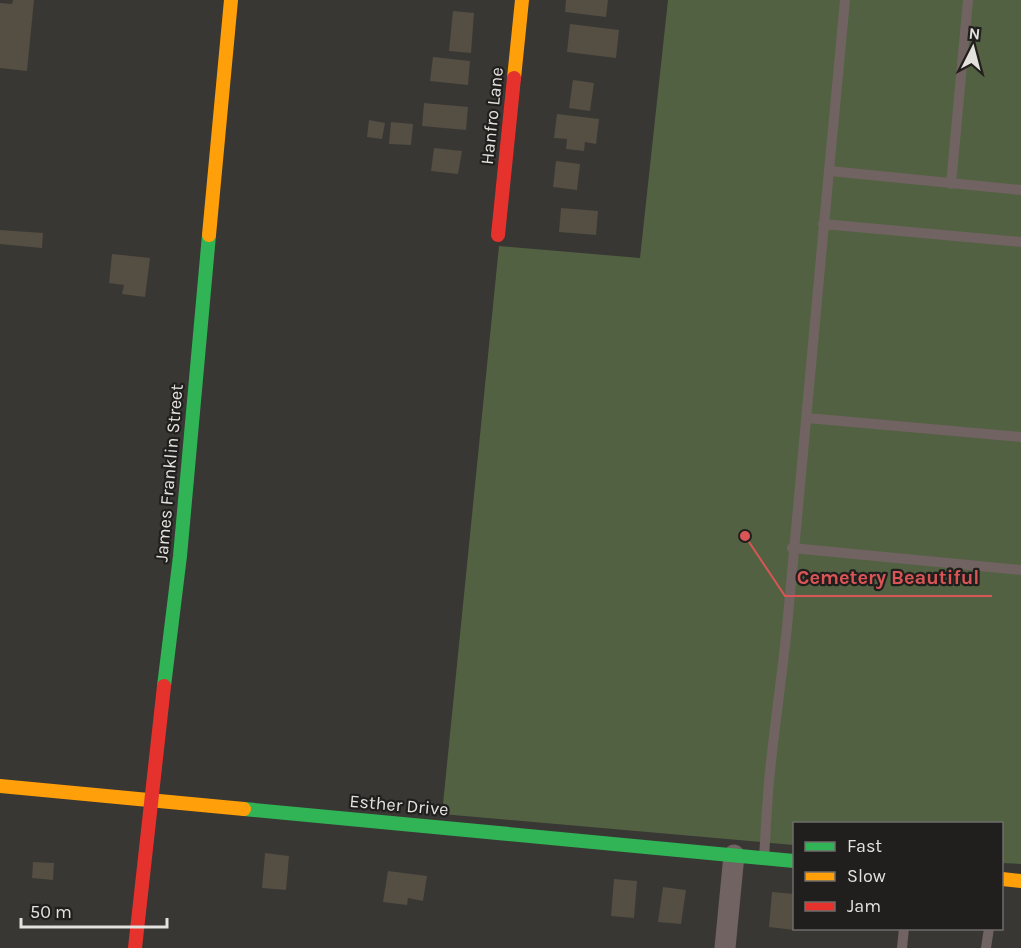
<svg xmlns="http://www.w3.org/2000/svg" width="1021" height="948" font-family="Karla,sans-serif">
<rect width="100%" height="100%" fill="#393734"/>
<!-- green -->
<path fill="#516142" d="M 668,0 L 1021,0 L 1021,864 L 1002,863 L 1002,824 L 794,824 L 794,845 L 442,814 L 499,246 L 640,258 Z"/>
<!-- building -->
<path fill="#544e43" d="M 13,0 L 34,0 L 27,71 L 0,68 L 0,3 L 12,4 Z
M 566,0 L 608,0 L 606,17 L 565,12 Z
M 453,11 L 474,13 L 471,53 L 449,51 Z
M 570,24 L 619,30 L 616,58 L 567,52 Z
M 433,57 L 470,61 L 468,85 L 430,81 Z
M 573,80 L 594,83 L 590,111 L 569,108 Z
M 424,103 L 468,107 L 466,130 L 422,126 Z
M 557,114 L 599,119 L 596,144 L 585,142 L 584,151 L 566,149 L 567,139 L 554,138 Z
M 369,120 L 385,123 L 382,139 L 367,137 Z
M 391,122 L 413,124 L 411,145 L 389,144 Z
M 434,148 L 462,151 L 458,174 L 431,171 Z
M 556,161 L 580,164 L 577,190 L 553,187 Z
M 561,208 L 598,211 L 596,235 L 559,232 Z
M 0,230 L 43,233 L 42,248 L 0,244 Z
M 112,254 L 150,258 L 145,297 L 122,294 L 124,285 L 109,283 Z
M 265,853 L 289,856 L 286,890 L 262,888 Z
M 33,862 L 54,863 L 53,880 L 32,878 Z
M 388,871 L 427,876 L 423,901 L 408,898 L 407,905 L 383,902 Z
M 614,879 L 637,881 L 634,918 L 611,916 Z
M 663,887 L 686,890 L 681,924 L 658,922 Z
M 772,892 L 794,894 L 794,930 L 769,927 Z"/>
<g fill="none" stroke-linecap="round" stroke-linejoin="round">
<!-- lane -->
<path stroke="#716361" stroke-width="10" d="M 830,171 L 1021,190
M 951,184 L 968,0
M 823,224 L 1021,242
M 807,418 L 1021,437
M 792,548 L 1021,570
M 764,857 C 766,829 767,800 770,771 C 775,723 782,676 787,627 C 805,418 826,209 845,0
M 902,948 L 904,928
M 986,948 L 989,928"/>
<!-- street -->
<path stroke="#716361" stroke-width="21" d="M 725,948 L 734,855"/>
<!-- fast -->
<path stroke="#30b455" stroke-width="14" d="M 164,686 L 180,556 L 209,235
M 244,809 L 794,861"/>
<!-- slow -->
<path stroke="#ff9f0a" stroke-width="14" d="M 514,78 L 522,0
M 209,235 L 231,0
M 0,786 L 244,809
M 1002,879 L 1021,881"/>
<!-- jam -->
<path stroke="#e5322d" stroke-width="14" d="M 498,235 L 514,78
M 135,948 L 164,686"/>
</g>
<g text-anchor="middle" stroke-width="4.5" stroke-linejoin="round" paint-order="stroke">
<!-- street labels -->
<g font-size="18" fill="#e4e2df" stroke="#211f1d">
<text transform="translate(492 116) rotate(-84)" y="6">Hanfro Lane</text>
<text transform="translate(169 473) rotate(-85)" y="6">James Franklin Street</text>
<text transform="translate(399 805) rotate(5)" y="6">Esther Drive</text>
</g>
</g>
<!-- callouts -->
<path fill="none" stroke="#da5656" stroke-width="2" d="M745 536L785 596H992"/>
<circle fill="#da5656" stroke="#211f1d" stroke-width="2" cx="745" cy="536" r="6"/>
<g font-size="20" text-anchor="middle" font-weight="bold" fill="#da5656" stroke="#211f1d" stroke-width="4.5" stroke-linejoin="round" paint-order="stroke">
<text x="888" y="584">Cemetery Beautiful</text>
</g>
<!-- legend -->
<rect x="793" y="822" width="210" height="108" fill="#211f1d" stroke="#6f6d6b" stroke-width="1.5"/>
<rect x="805" y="842" width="30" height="9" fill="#30b455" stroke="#6f6d6b" stroke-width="1.5"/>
<text x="847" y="852" font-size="18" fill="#e4e2df">Fast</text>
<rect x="805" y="872" width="30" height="9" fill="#ff9f0a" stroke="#6f6d6b" stroke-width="1.5"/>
<text x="847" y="882" font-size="18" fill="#e4e2df">Slow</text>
<rect x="805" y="902" width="30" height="9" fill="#e5322d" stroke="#6f6d6b" stroke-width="1.5"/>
<text x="847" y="912" font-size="18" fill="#e4e2df">Jam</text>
<!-- north arrow -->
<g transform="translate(973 48) rotate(6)" stroke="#211f1d" stroke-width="4.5" paint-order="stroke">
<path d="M0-4.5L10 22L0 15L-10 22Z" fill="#e4e2df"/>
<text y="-9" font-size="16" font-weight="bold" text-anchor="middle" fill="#e4e2df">N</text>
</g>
<!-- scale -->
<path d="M21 918v9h146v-9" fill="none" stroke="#e4e2df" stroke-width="3"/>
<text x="30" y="918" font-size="18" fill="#e4e2df" stroke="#211f1d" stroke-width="4.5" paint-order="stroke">50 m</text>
</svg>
